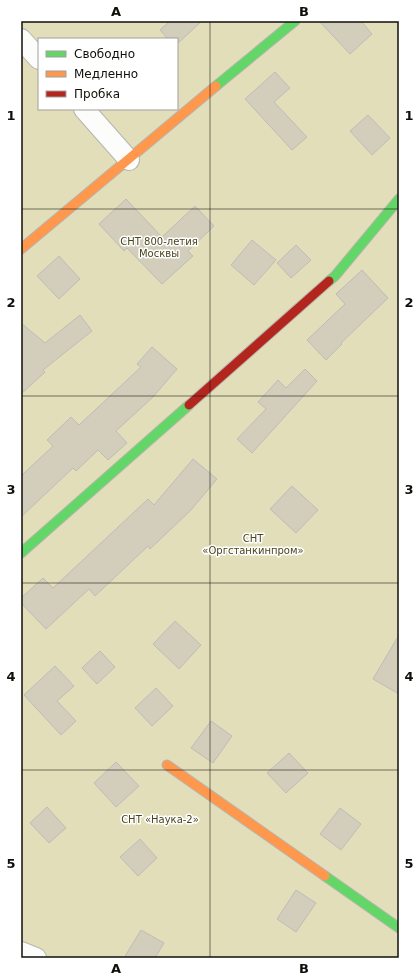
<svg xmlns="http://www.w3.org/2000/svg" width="420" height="979" font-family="'DejaVu Sans',sans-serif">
<rect width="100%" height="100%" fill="#ecebe4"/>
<!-- green -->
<path fill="#e3deba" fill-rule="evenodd" d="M 21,21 L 399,21 L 399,958 L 21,958 ZM 39,39 L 177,39 L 177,109 L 39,109 Z"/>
<!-- building -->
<path fill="#d2cebb" stroke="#bdbcb7" d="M 170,21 L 202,21 L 177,44 L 177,39 L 168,39 L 160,30 Z
M 319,21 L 361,21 L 372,34 L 350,54 Z
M 275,72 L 290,88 L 274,102 L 307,137 L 292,150 L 245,99 Z
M 368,115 L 390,138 L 372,155 L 350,131 Z
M 126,199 L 162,237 L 195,206 L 214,226 L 188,251 L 193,256 L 162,284 L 127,248 L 124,251 L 99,224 Z
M 252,240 L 276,260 L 254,285 L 231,265 Z
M 296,245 L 311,260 L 291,278 L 277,263 Z
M 59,256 L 80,279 L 59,299 L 37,276 Z
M 362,270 L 388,298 L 341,343 L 342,344 L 326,360 L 307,340 L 345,304 L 336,294 Z
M 80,315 L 92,331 L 43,370 L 45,372 L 21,394 L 21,323 L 45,343 Z
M 152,347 L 177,369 L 153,397 L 116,431 L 127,443 L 108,460 L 98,450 L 76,471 L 73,468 L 21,517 L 21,476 L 53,446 L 47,440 L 71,417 L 79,425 L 141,367 L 137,364 Z
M 305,369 L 317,381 L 252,453 L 237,439 L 266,409 L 258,402 L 278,380 L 286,388 Z
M 193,459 L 217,479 L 191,510 L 150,549 L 148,546 L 95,596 L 89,589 L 46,629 L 21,603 L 21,598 L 43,578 L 53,588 L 148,499 L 154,505 Z
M 292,486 L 318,510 L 296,533 L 270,509 Z
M 175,621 L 201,645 L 179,669 L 153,644 Z
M 399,635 L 399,694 L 373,679 Z
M 100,651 L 115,667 L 97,684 L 82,668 Z
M 55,666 L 74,686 L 57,701 L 76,721 L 61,735 L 24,695 Z
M 156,688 L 173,706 L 152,726 L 135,708 Z
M 211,721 L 232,736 L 213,763 L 191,748 Z
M 289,753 L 308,773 L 286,793 L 267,773 Z
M 116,762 L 139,786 L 116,807 L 94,783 Z
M 47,807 L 66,828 L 49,843 L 30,823 Z
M 340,808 L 361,824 L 341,850 L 320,834 Z
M 140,839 L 157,858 L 138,876 L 120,857 Z
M 296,890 L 316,903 L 296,932 L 277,919 Z
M 141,930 L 164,943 L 155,958 L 124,958 Z"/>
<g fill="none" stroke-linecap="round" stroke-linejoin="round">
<defs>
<path id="street" d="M 21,39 L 39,59
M 84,109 L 129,160
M 21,952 L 36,958"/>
<path id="fast" d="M 216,86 L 295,21
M 329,281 L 335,276 L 399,199
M 21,553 L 189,405
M 325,876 L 399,928"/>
<path id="slow" d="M 21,249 L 216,86
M 167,765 L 325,876"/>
<path id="jam" d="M 189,405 L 329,281"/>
</defs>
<!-- street casing -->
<use href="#street" stroke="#b6b5af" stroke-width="22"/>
<!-- fast casing -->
<use href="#fast" stroke="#b6b5af" stroke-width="11"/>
<!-- slow casing -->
<use href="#slow" stroke="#b6b5af" stroke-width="11"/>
<!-- jam casing -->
<use href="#jam" stroke="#b6b5af" stroke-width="11"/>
<!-- street -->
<use href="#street" stroke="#fcfcfb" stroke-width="20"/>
<!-- fast -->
<use href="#fast" stroke="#63d668" stroke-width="9"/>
<!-- slow -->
<use href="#slow" stroke="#ff974d" stroke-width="9"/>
<!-- jam -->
<use href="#jam" stroke="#b3261e" stroke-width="9"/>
</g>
<!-- grid -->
<path fill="none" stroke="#100f0a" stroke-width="1" stroke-opacity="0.55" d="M 210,21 L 210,958M 21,209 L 399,209M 21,396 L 399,396M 21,583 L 399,583M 21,770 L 399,770"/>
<g text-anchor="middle" stroke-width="3" stroke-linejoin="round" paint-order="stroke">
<!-- park labels -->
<g font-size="10" fill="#49431e" stroke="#fff">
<text x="159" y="245">СНТ 800-летия<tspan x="159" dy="12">Москвы</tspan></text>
<text x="253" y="542">СНТ<tspan x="253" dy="12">«Оргстанкинпром»</tspan></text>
<text x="160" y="823">СНТ «Наука-2»</text>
</g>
</g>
<!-- border -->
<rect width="420" height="979" fill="none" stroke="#ffffff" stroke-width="44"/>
<!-- legend -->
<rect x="38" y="38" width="140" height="72" fill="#ffffff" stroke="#9f9f9d"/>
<rect x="46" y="51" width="20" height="6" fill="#63d668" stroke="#9f9f9d"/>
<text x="74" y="58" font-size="12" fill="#100f0a">Свободно</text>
<rect x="46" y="71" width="20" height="6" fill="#ff974d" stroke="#9f9f9d"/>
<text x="74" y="78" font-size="12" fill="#100f0a">Медленно</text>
<rect x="46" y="91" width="20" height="6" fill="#b3261e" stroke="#9f9f9d"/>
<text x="74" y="98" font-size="12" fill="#100f0a">Пробка</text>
<rect x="22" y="22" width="376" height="935" fill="none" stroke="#100f0a" stroke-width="1.5"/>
<g font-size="13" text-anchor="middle" font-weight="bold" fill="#100f0a">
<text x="116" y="16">A</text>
<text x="304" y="16">B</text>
<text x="11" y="120">1</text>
<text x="409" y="120">1</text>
<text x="11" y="307">2</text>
<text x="409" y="307">2</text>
<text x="11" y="494">3</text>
<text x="409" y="494">3</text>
<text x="11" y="681">4</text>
<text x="409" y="681">4</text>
<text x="11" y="868">5</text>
<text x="409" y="868">5</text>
<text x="116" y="973">A</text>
<text x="304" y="973">B</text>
</g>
</svg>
